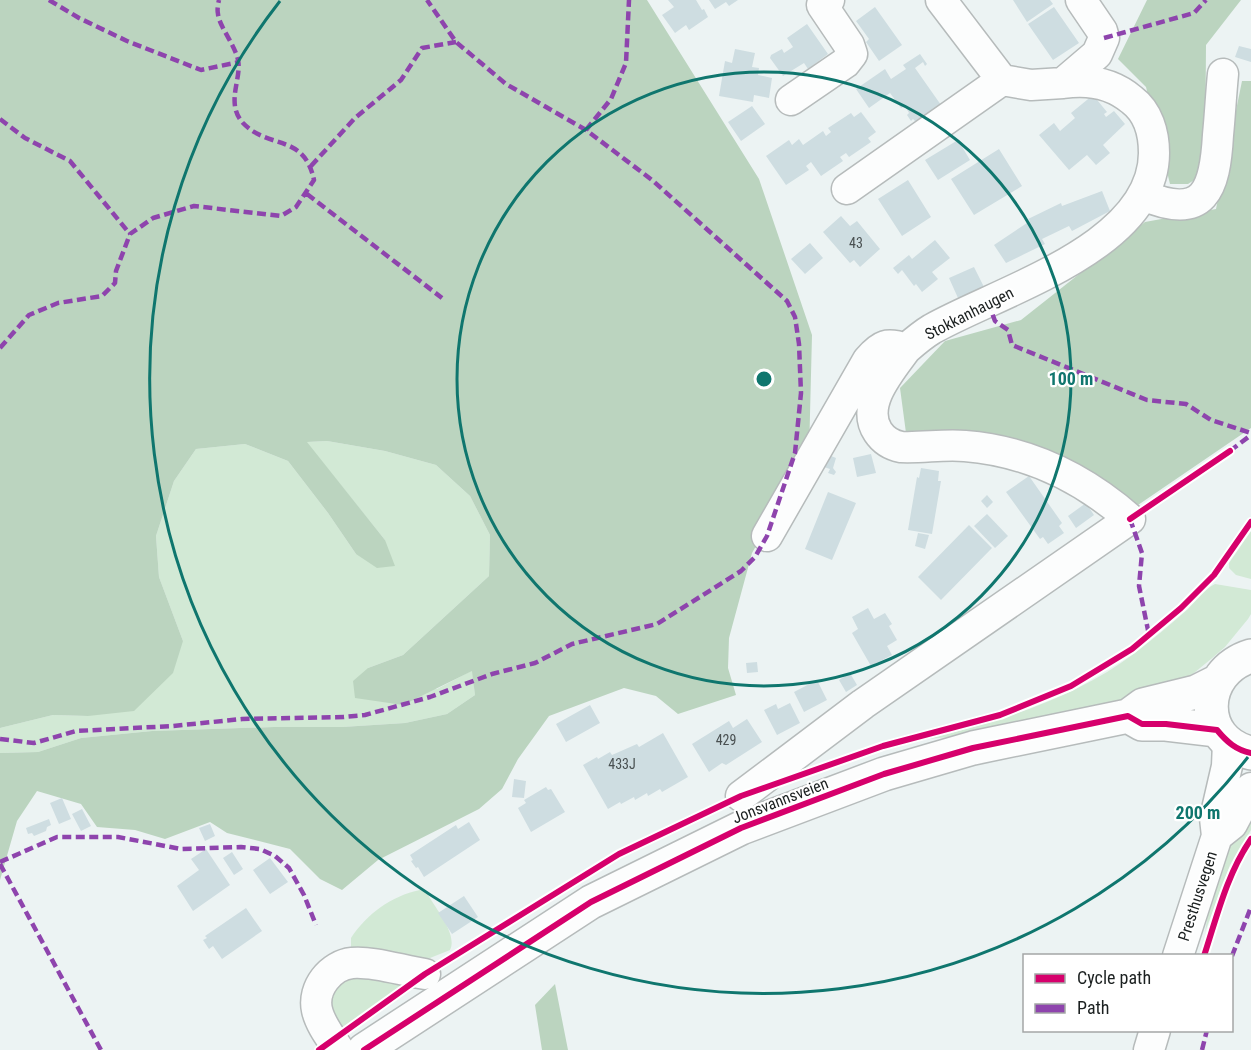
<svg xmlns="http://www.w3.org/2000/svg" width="1251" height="1050" font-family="'Roboto Condensed',sans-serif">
<rect width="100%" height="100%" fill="#ecf3f3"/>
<!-- green -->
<path fill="#d2e9d5" d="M 327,441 L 385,451 L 436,465 L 470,496 L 490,535 L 489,576 L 403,655 L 368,668 L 437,689 L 473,670 L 475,695 L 447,714 L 405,723 L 342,727 L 274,727 L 152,731 L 81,738 L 38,752 L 0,753 L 0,728 L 53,715 L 88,716 L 183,641 L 159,577 L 156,536 L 174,481 L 196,449 L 245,444 L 288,461 L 328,513 L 356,554 L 385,540 L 306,442 Z
M 1251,531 L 1251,579 L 1236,575 L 1229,568 L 1229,563 Z
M 1215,584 L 1251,590 L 1251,614 L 1248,619 L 1225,647 L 1211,659 L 1194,673 L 1175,684 L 1147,696 L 981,734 L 928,739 C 1000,721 1074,699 1135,653 C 1153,639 1171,624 1188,609 C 1196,601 1204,589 1215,584 Z
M 1251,808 L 1251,830 L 1230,865 L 1205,932 L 1213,884 L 1236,829 Z
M 420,890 L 427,893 C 435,908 458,934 450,950 L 420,962 L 355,951 L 351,948 L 351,938 C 367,914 391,896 420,890 Z
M 347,971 L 408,984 L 340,1030 L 329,1021 L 332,981 Z"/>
<!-- forest -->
<path fill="#bbd4bf" d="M 0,0 L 647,0 L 759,179 L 812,335 L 809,454 L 752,553 L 729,638 L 728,668 L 736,695 L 678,714 L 656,696 L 624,688 L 549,716 L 518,759 L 502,789 L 479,809 L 378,860 L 342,890 L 320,879 L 290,849 L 227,833 L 210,822 L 165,839 L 135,830 L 97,827 L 81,804 L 37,791 L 17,821 L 0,880 L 0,753 L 38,752 L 81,738 L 152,731 L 274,727 L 342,727 L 405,723 L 447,714 L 475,695 L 472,671 L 403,705 L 355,698 L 353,681 L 368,668 L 403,655 L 489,576 L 490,535 L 470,496 L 436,465 L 385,451 L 327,441 L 307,442 L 385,540 L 395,566 L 377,568 L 356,554 L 328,513 L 288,461 L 245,444 L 196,449 L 174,481 L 156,536 L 159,577 L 183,641 L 173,673 L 134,711 L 88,716 L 53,715 L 0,728 Z
M 1147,0 L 1241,0 L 1206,45 L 1205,173 L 1188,184 L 1170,184 L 1146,87 L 1118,59 Z
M 1242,81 L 1251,81 L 1251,428 L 1138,505 L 1060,460 L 906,433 L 900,388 L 945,341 L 1021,320 L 1145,222 L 1216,209 Z
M 555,984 L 568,1050 L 542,1050 L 535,1005 Z"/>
<!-- building -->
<path fill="#cedde1" d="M 668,0 L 696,0 L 702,10 L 704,9 L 708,17 L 689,30 L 686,25 L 675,33 L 662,15 L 674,7 Z
M 709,0 L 738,0 L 729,6 L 726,2 L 715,9 Z
M 1013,0 L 1050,0 L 1053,4 L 1027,22 Z
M 875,7 L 902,45 L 879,61 L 866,42 L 869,39 L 856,21 Z
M 1054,7 L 1079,43 L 1053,60 L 1028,24 Z
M 807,24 L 828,54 L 808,69 L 804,63 L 783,76 L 770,58 L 771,55 L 782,49 L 784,53 L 793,47 L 787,38 Z
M 1239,46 L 1251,49 L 1251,62 L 1235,57 Z
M 735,49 L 755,53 L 752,67 L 759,68 L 758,75 L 772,78 L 769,98 L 754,95 L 753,102 L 719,96 L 725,61 L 732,63 Z
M 920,54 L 927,64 L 925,66 L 923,62 L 915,68 L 941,105 L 916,122 L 913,119 L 911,121 L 907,115 L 909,113 L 905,106 L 901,108 L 890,93 L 869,108 L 856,89 L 885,69 L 891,79 L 906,69 L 903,65 Z
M 1093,95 L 1107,112 L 1104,114 L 1106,117 L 1114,111 L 1125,124 L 1103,145 L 1110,153 L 1096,165 L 1087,155 L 1069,170 L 1039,135 L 1054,123 L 1060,131 L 1075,118 L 1071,113 Z
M 752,106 L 765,124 L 741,141 L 728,122 Z
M 861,112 L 876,132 L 868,138 L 871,142 L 849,157 L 846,153 L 840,157 L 843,161 L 821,176 L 811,162 L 806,166 L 809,170 L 786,185 L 766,156 L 789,140 L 792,145 L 799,139 L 803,145 L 823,131 L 826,136 L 831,132 L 828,128 L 851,113 L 854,117 Z
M 958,140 L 970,160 L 938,180 L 925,160 Z
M 999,149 L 1022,186 L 974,215 L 951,179 Z
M 908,180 L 931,217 L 902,236 L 878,199 Z
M 1102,191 L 1110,211 L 1072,231 L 1069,226 L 1042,239 L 1045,244 L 1006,263 L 994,245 L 1030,221 L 1028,219 L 1061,203 L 1062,206 Z
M 841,216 L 850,226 L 857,221 L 880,249 L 860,267 L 854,260 L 850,263 L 823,232 Z
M 935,240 L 950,258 L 932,272 L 938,279 L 922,292 L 916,284 L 914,286 L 902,270 L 898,274 L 893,268 L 909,255 L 912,259 Z
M 810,243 L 823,258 L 805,274 L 791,259 Z
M 974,267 L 984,287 L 958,298 L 949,278 Z
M 826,454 L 836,458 L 833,468 L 836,472 L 834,475 L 828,473 L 830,469 L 821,466 Z
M 871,454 L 876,473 L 857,477 L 853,458 Z
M 921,468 L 939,471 L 938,481 L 941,481 L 932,534 L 908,530 L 917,477 L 919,478 Z
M 1029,476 L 1062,523 L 1059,526 L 1064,533 L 1048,544 L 1043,537 L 1040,539 L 1006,492 Z
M 828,492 L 856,503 L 832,560 L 805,549 Z
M 987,495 L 993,502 L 987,508 L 981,501 Z
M 1086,503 L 1094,515 L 1076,528 L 1068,516 Z
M 987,514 L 1008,536 L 995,548 L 974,526 Z
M 969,525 L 992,548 L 941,600 L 918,577 Z
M 918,533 L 929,535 L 925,549 L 915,546 Z
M 868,608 L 874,619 L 885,613 L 892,624 L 889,626 L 897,640 L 887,646 L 892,655 L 871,666 L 852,633 L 858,629 L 852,617 Z
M 757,662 L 758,672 L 747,673 L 746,663 Z
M 850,673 L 857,685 L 846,692 L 839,680 Z
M 817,680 L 827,700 L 804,712 L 794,692 Z
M 790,703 L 800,723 L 777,735 L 764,710 L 776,704 L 778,709 Z
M 590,705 L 600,723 L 566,742 L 556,724 Z
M 747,719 L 762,742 L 726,765 L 722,763 L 709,772 L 692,744 L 729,721 L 733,728 Z
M 663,733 L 688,777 L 662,792 L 660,789 L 648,796 L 647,793 L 635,800 L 634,797 L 621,804 L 620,802 L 608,809 L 583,765 L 597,757 L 598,759 L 610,752 L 612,755 L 637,744 L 639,747 Z
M 514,779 L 526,781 L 524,798 L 512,797 Z
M 546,787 L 548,790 L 551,789 L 565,812 L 531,832 L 518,808 L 526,803 L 524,800 Z
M 62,798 L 71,819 L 59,824 L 50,803 Z
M 82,809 L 91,826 L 81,831 L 72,814 Z
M 49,819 L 51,825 L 47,827 L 46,831 L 34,836 L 32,833 L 28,834 L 26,828 Z
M 469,822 L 480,840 L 424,877 L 418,867 L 416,868 L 411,861 L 413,860 L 410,855 L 456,825 L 458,829 Z
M 210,824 L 215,836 L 205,841 L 199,828 Z
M 206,849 L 230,885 L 193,911 L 177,886 L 199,870 L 191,859 Z
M 232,852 L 243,869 L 234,875 L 223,858 Z
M 270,858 L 288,882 L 270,894 L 253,870 Z
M 464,896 L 478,917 L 452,934 L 438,913 Z
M 246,908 L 262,931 L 222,959 L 213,946 L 209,949 L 203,940 L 207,938 L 205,936 Z"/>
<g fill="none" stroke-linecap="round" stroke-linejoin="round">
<defs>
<path id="minor" d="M 1002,80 L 1031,85 L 1063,83 L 1097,54 L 1104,38 L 1102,31 L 1081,0
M 791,100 L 845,63 L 852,54 L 849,45 L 822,5 L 829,0
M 847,189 L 1002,80 L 941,0
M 1143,195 C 1205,222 1215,189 1218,135 C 1220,115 1221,94 1223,74
M 767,536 L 868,360 C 881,345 887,342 906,349 C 914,342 922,335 932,329 C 999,291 1154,247 1154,153 C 1154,133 1148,112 1132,100 C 1112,83 1089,79 1063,83
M 741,796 L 863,704 L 1130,519 C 1083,478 1028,451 965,446 C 944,444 923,448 901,447 C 891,445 884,441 878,432 C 860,405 890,371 906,349
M 1217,836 L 1232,824 L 1251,788
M 1178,956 L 1217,836 L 1215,818 L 1227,766 L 1228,743
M 339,1050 C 331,1038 320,1024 317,1010 C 312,988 331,965 352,963 C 374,961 403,971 425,974
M 1149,1050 L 1155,1030"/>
<path id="major" d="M 1251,656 C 1199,672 1197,741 1251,753
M 1128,716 L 1142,724 L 1166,724 L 1217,730
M 364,1050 L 591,902 L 741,828 L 884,774 L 973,748 L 1128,716 L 1143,705 L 1196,692 L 1216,682"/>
</defs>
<!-- minor casing -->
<use href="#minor" stroke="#b6bbbb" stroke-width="33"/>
<!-- major casing -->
<use href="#major" stroke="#b6bbbb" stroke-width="36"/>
<!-- minor -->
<use href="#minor" stroke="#fcfdfd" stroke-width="30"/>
<!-- major -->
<use href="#major" stroke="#fcfdfd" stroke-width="33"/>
<!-- quiet -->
<path stroke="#8e44ad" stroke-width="4.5" stroke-dasharray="9 4.5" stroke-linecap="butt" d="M 49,0 L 79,18 L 127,41 L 201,70 L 239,62
M 1104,38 L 1194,13 L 1206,0
M 0,119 L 25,138 L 70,161 L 130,234
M 586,130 L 611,99 L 626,63 L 629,0
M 311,166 L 355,118 L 401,80 L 422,48 L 456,42
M 307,194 L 442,298
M 988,302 L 995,321 L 1008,330 L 1012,345 L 1147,400 L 1186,404 L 1211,420 L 1251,433
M 0,348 L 29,315 L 58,303 L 102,296 L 115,283 L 116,271 L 130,234 L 153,218 L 194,206 L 281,216 L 296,207 L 314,180 C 304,133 269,150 243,123 C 225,103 242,79 238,60 C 235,45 219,26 218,14 C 217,10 218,4 219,0
M 1230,451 L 1251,435
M 1130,519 L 1142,553 L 1139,586 L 1149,635
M 0,739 L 34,743 L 76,731 L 173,726 L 242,719 L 344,717 L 365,715 L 430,697 L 492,674 L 535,663 L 572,644 L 657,624 L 741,571 L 755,557 L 767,536 L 795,453 L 801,393 L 799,344 L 795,317 L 787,301 L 652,180 L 586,130 L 506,84 L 456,42 L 427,0
M 0,862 L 57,837 L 118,837 L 181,849 L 241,847 L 260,849 L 275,856 L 289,868 L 304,895 L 316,925
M 0,864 L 101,1050
M 1232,956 L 1251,907
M 1202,1050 L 1207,1030"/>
<defs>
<path id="cycleway" d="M 1130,519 L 1230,451
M 1204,956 C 1217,916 1227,874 1251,839
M 319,1050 L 425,974 L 619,854 L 741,796 L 883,746 L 1000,715 L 1071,686 L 1132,649 L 1181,608 L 1214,575 L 1251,522
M 364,1050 L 591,902 L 741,828 L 884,774 L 973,748 L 1128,716 L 1142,724 L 1166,724 L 1217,730 C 1227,742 1236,750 1251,753"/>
</defs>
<!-- cycleway casing -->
<use href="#cycleway" stroke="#fff" stroke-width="10"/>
<!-- cycleway -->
<use href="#cycleway" stroke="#d6006c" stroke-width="6"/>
</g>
<!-- distance rings -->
<g fill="none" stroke="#0f766e" stroke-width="3">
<circle cx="764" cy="379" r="307"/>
<path d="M1248 757A614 614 0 1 1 280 1"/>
</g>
<g text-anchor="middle" stroke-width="4.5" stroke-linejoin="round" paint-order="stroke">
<!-- number labels -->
<g font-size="14" fill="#495051">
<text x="856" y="248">43</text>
<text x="726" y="745">429</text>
<text x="622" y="769">433J</text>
</g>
<!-- street labels -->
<g font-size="16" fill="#1b2020" stroke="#fff">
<text transform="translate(969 313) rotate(-27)" y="6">Stokkanhaugen</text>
<text transform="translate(780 800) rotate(-21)" y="6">Jonsvannsveien</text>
<text transform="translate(1197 896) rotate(-72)" y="6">Presthusvegen</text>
</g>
</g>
<circle cx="764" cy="379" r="9" fill="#0f766e" stroke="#fff" stroke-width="3"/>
<g font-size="18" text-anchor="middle" font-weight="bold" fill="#0f766e" stroke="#fff" stroke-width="4.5" stroke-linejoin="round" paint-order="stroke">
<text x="1071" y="385">100 m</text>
<text x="1198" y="819">200 m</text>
</g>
<!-- legend -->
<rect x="1023" y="954" width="210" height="78" fill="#ffffff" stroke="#a4a6a6" stroke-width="1.5"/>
<rect x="1035" y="974" width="30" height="9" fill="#d6006c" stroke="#a4a6a6" stroke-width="1.5"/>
<text x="1077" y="984" font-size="18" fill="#1b2020">Cycle path</text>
<rect x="1035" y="1004" width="30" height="9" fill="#8e44ad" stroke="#a4a6a6" stroke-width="1.5"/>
<text x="1077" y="1014" font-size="18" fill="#1b2020">Path</text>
</svg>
